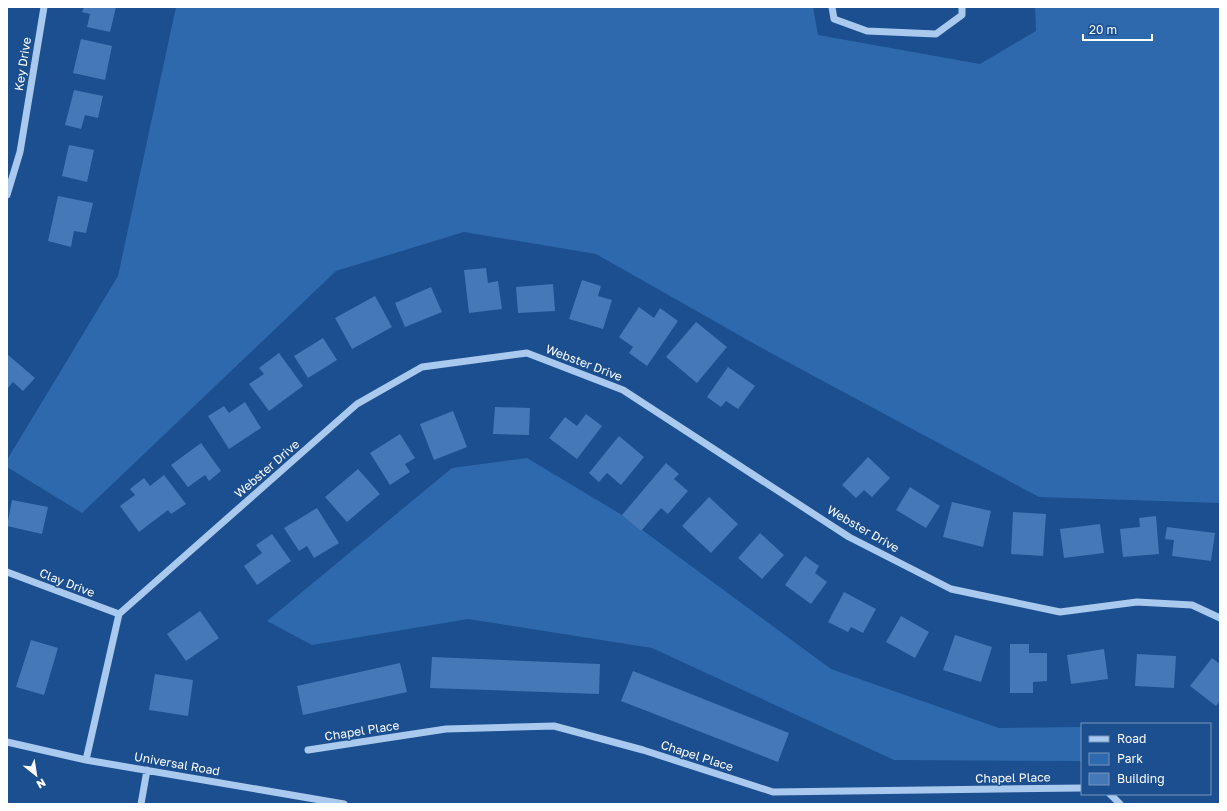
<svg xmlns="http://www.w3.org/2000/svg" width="1227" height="811" font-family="'Golos Text',sans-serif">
<rect width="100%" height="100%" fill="#1b4f8f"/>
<!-- green -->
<path fill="#2e69ad" d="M 176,7 L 813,7 L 818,35 L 980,64 L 1036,31 L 1035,7 L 1220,7 L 1220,503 L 1039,497 L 769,352 L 596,254 L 464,232 L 336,271 L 82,513 L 7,467 L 7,460 L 118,276 Z
M 527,458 L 622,515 L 831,669 L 999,728 L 1082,727 L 1082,761 L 894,760 L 652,648 L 468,619 L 312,645 L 267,621 L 452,468 Z"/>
<!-- building -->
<path fill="#4478b7" d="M 84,7 L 116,7 L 110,32 L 87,27 L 90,14 L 82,12 Z
M 81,39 L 112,46 L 105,80 L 73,73 Z
M 74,90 L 103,96 L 98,118 L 85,115 L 81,129 L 65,125 Z
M 69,145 L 94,150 L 87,182 L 62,176 Z
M 58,196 L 93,203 L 86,233 L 74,231 L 71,247 L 48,241 Z
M 486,268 L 488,283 L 498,281 L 502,309 L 469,313 L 464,270 Z
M 582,280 L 601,286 L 598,296 L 612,300 L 603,329 L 569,319 Z
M 553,284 L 555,311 L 518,313 L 516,287 Z
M 431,287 L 442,312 L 405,327 L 395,303 Z
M 375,296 L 392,327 L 352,349 L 335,318 Z
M 639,307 L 654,318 L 660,308 L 678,321 L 647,366 L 629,353 L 633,347 L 619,337 Z
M 696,322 L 727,347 L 697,383 L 666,357 Z
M 323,338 L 337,360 L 308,378 L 294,356 Z
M 279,353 L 303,386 L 269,411 L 249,384 L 264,374 L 259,368 Z
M 7,354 L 35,378 L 23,391 L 13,382 L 7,389 Z
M 728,367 L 755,386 L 738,409 L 726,401 L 721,407 L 707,397 Z
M 245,402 L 261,428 L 229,449 L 208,416 L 224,406 L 229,413 Z
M 495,407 L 530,408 L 529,435 L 493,434 Z
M 453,411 L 467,447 L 434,460 L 420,424 Z
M 586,414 L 602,426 L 577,459 L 549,438 L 565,417 L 577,426 Z
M 400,434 L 415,458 L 405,464 L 410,472 L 390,485 L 370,453 Z
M 619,436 L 644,457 L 621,485 L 607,473 L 599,482 L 589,473 Z
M 201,443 L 221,471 L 209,481 L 205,475 L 188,487 L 171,465 Z
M 868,457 L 890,478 L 872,497 L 864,490 L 856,498 L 842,485 Z
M 666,463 L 679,474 L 674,479 L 688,491 L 668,514 L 661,508 L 641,531 L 622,515 Z
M 358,469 L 380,494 L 347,522 L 325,497 Z
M 164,475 L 186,504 L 171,514 L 168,510 L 139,532 L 120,506 L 135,495 L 130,489 L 144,478 L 150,486 Z
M 910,487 L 940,506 L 926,528 L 896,510 Z
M 709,497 L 738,524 L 711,553 L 682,526 Z
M 12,500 L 48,507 L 42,534 L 7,526 Z
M 952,502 L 991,511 L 983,547 L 943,537 Z
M 317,508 L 339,543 L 314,558 L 307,546 L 299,551 L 284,528 Z
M 1013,512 L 1046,514 L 1043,556 L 1011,554 Z
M 1156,516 L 1159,554 L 1123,557 L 1120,529 L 1140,527 L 1139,518 Z
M 1100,524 L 1104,553 L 1064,558 L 1060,529 Z
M 1167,527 L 1215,533 L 1211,561 L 1172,556 L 1174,540 L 1165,539 Z
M 760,533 L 784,555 L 762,579 L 738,558 Z
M 272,534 L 291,561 L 257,585 L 244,566 L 262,553 L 256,545 Z
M 805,556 L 819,566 L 815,573 L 827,582 L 811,604 L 785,585 Z
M 844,592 L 876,609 L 863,633 L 851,627 L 848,632 L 828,622 Z
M 200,611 L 219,638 L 186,661 L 167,634 Z
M 901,616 L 929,632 L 915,658 L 886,642 Z
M 955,635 L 992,647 L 981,682 L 943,670 Z
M 31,640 L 58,648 L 44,695 L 16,687 Z
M 1010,644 L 1029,644 L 1029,653 L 1047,653 L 1047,681 L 1033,682 L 1033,693 L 1010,693 Z
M 1104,649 L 1108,679 L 1071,684 L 1067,655 Z
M 1137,654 L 1176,656 L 1174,688 L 1135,686 Z
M 432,657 L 600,664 L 599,694 L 430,688 Z
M 1212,658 L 1220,664 L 1220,701 L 1216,706 L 1190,686 Z
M 400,663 L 407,692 L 303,715 L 297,686 Z
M 633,671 L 789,733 L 778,762 L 621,701 Z
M 155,674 L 193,680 L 188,716 L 149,710 Z"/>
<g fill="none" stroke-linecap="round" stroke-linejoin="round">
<!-- minor -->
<path stroke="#a9c9ee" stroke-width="7" d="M 832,7 L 834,19 L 867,31 L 936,34 L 962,15 L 962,7
M 7,195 L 20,152 L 44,7
M 7,572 L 119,614
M 7,742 L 86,760 L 344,804
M 308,750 L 446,729 L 554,726 L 643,750 L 773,792 L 1082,788
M 86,760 L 119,614 L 357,404 L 422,367 L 527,353 L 623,390 L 849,537 L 951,589 L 1060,612 L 1137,602 L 1192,605 L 1220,618
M 1110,794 L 1120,804
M 141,804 L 147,770"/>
</g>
<g text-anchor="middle" stroke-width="3" stroke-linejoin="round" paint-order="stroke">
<!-- street labels -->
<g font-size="12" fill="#fff" stroke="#1b4f8f">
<text transform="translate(23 64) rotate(-81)" y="4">Key Drive</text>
<text transform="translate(584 363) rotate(21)" y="4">Webster Drive</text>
<text transform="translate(267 469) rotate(-41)" y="4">Webster Drive</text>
<text transform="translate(863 529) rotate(30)" y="4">Webster Drive</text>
<text transform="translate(67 583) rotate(21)" y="4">Clay Drive</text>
<text transform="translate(362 731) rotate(-9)" y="4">Chapel Place</text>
<text transform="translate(697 756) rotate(18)" y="4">Chapel Place</text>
<text transform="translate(177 764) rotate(10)" y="4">Universal Road</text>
<text transform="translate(1013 778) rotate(-1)" y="4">Chapel Place</text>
</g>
</g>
<!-- border -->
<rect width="1227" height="811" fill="none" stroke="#ffffff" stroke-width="16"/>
<!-- legend -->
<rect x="1081" y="723" width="130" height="72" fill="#1b4f8f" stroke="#7695bc"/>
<rect x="1089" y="736" width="20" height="6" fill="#a9c9ee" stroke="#7695bc"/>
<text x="1117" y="743" font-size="12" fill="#ffffff">Road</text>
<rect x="1089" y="753" width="20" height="12" fill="#2e69ad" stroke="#7695bc"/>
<text x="1117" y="763" font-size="12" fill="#ffffff">Park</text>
<rect x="1089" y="773" width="20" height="12" fill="#4478b7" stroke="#7695bc"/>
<text x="1117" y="783" font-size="12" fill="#ffffff">Building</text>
<!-- north arrow -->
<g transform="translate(36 775) rotate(150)" stroke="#1b4f8f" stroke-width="3" paint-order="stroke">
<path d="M0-3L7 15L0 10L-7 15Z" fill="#ffffff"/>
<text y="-6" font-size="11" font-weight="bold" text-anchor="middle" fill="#ffffff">N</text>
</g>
<!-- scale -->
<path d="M1083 34v6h69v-6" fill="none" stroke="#ffffff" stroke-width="2"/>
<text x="1089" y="34" font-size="12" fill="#ffffff" stroke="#1b4f8f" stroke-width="3" paint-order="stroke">20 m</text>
</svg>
